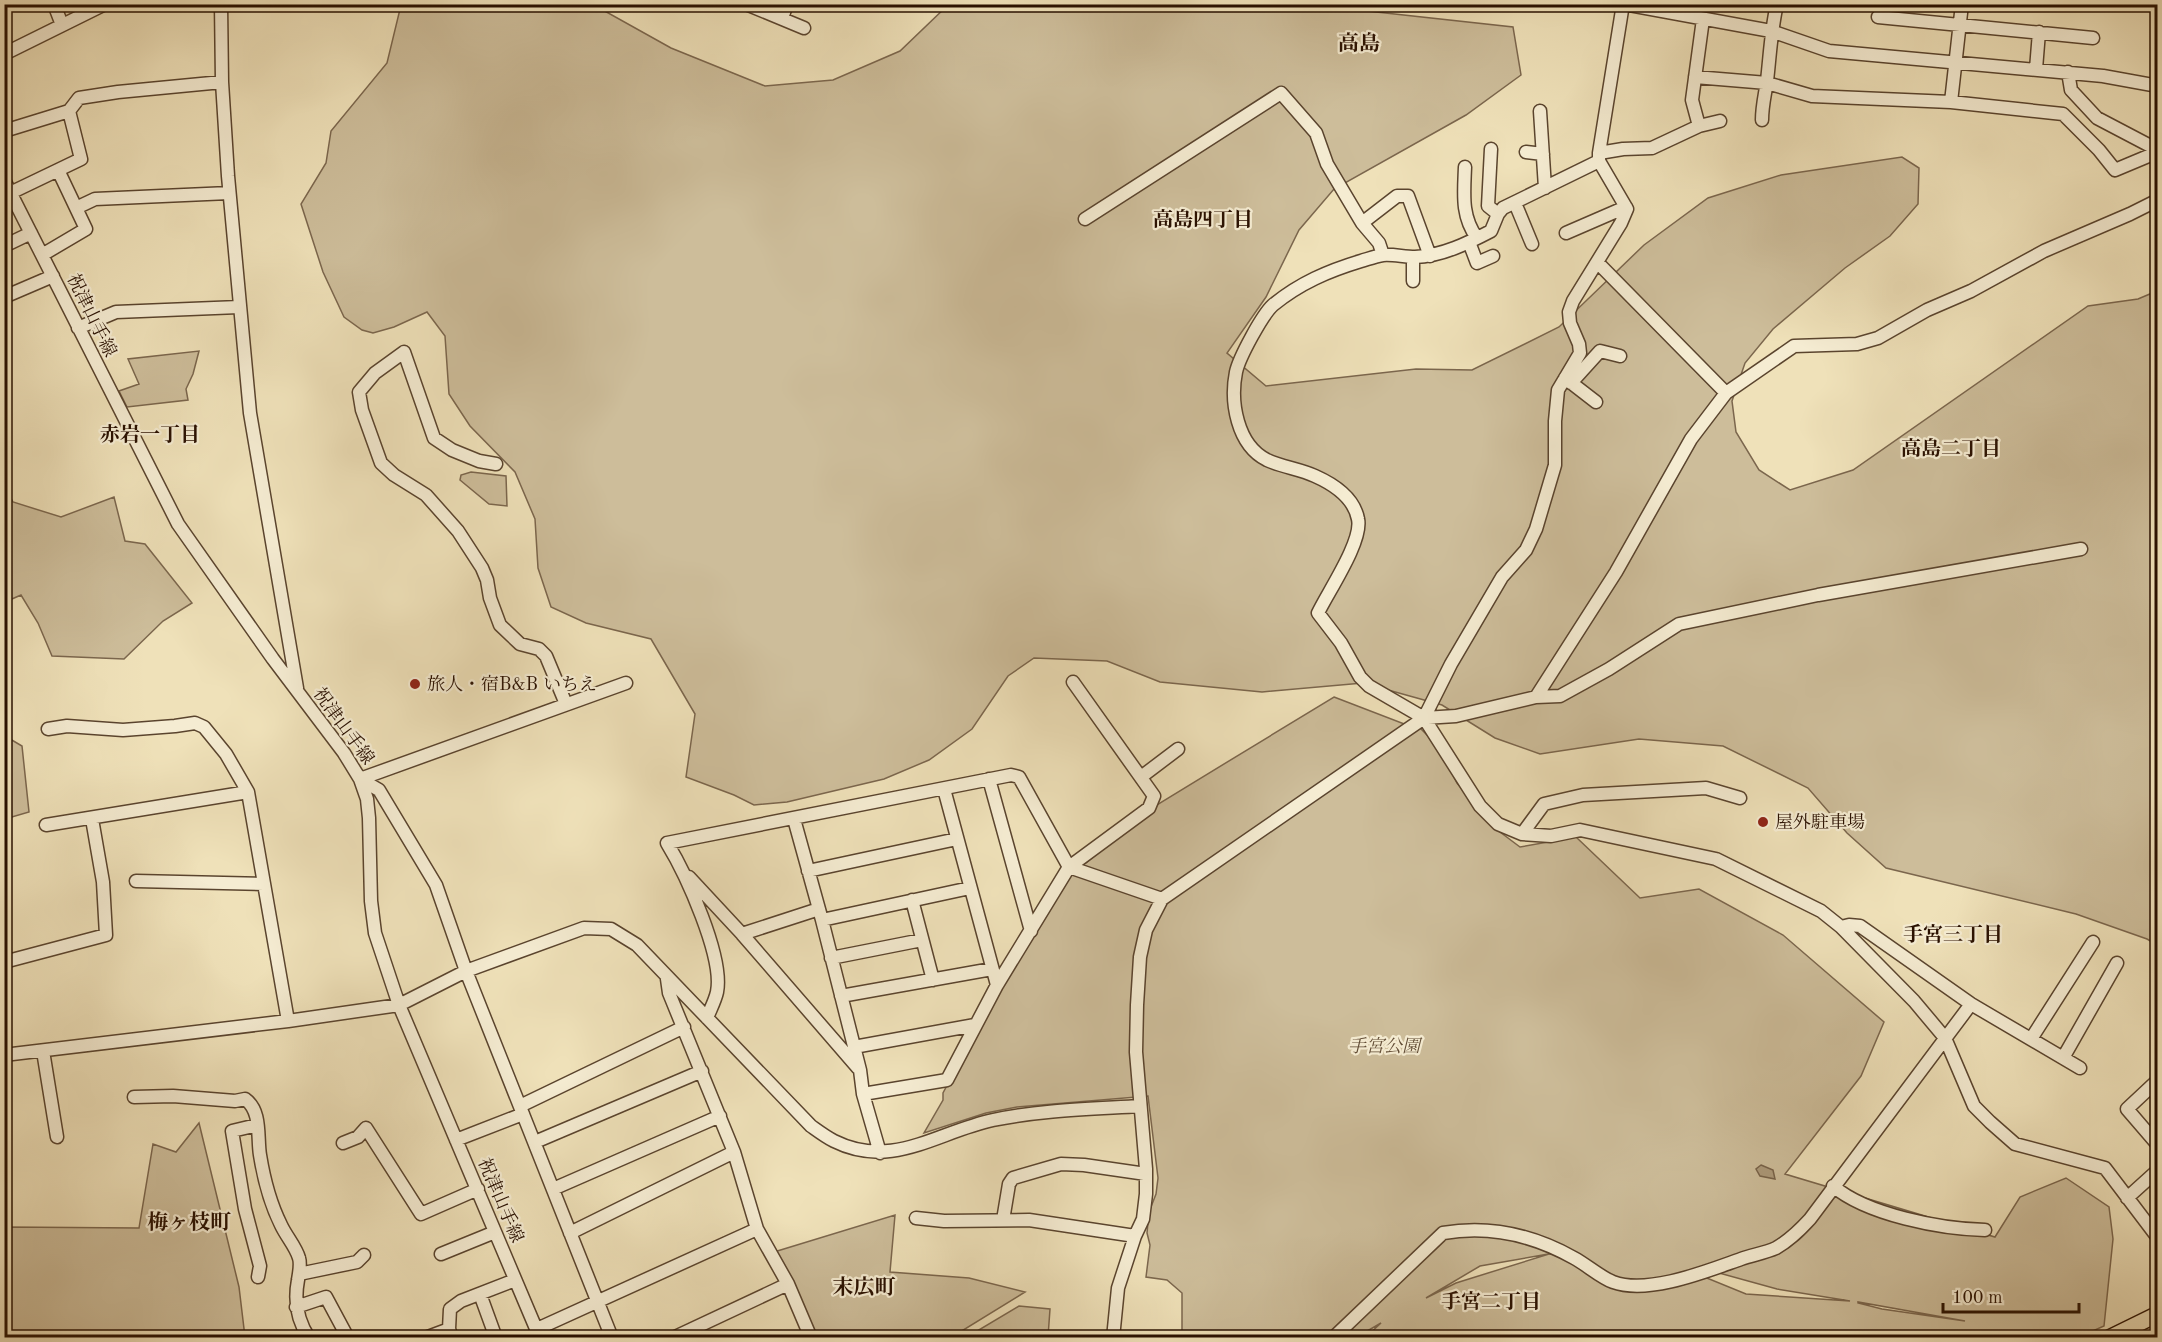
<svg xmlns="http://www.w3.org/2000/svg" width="2162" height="1342" font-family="'Old Standard TT','Noto Serif JP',serif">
<rect width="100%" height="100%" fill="#efe1b9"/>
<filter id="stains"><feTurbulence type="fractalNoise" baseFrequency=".00333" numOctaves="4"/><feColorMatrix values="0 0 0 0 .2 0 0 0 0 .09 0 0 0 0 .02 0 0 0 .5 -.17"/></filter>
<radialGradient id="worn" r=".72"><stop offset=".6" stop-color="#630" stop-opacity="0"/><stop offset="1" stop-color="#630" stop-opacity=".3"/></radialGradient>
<!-- green -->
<path fill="#cdbd9a" stroke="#7b664d" stroke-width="1.5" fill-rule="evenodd" d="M 1337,4 L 1358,10 L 1513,27 L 1521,75 L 1466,115 L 1334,189 L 1299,230 L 1266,297 L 1227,353 L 1266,386 L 1416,369 L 1472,370 L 1559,327 L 1644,245 L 1708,198 L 1781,175 L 1902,157 L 1919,168 L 1918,204 L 1890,236 L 1845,268 L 1773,329 L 1745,363 L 1732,401 L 1736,432 L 1759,470 L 1790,490 L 1853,470 L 2088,306 L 2138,299 L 2157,291 L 2157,945 L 2147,939 L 2076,914 L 1886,868 L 1847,833 L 1808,788 L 1723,746 L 1639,739 L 1540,754 L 1495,738 L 1442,705 L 1363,683 L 1262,692 L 1160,682 L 1107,661 L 1034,658 L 1008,676 L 972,729 L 929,760 L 884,779 L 787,802 L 754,805 L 734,795 L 686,777 L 695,714 L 651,639 L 586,623 L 551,607 L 538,568 L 535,519 L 515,472 L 470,426 L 449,394 L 445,336 L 427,312 L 394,327 L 373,333 L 362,330 L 344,317 L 323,272 L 301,204 L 326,163 L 331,131 L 387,63 L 401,5 L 594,5 L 671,48 L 765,86 L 833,80 L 900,51 L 948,5 Z
M 199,351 L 193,374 L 186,389 L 188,400 L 127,407 L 119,391 L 139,384 L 128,359 Z
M 471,472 L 506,476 L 507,506 L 489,504 L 460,480 L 461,475 Z
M 6,489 L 13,502 L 61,517 L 114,497 L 125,541 L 145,544 L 192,603 L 163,621 L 124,659 L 52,656 L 38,623 L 21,595 L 5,602 L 4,490 Z
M 1334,697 L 1412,727 L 1419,727 L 1438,746 L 1457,783 L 1486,817 L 1500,832 L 1520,847 L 1576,837 L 1640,898 L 1699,889 L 1783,935 L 1884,1022 L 1861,1076 L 1785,1174 L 1995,1237 L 2020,1197 L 2066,1178 L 2109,1207 L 2113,1239 L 2104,1326 L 2077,1338 L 1366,1337 L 1381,1323 L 1357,1337 L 1182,1337 L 1182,1293 L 1167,1280 L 1146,1277 L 1150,1245 L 1147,1233 L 1149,1212 L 1156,1194 L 1158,1178 L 1148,1096 L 1017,1107 L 986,1113 L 924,1133 L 943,1100 L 943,1093 L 1058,879 L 1076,871 L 1155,806 ZM 1571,1250 L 1577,1254 L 1549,1254 L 1456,1283 L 1426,1298 L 1480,1266 ZM 1701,1268 L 1777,1289 L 1850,1301 L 1746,1294 L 1692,1272 ZM 1858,1303 L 1858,1302 L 1965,1321 L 1882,1309 Z
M 5,736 L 22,746 L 29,812 L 5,819 Z
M 199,1123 L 239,1287 L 245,1337 L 5,1337 L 5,1227 L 139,1228 L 153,1144 L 176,1152 Z
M 895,1215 L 890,1272 L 969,1278 L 1025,1292 L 952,1337 L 815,1337 L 774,1252 Z
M 1019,1306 L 1050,1309 L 1048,1337 L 967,1337 Z"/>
<!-- water -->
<path fill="#ac9a7a" stroke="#786349" stroke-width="1.5" d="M 1761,1165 L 1773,1170 L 1775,1179 L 1760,1176 L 1756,1169 Z"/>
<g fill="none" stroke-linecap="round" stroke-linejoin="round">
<defs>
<path id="minor" d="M 54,4 L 62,25
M 221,4 L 222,82 L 228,176 L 250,413 L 297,688
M 746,4 L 804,28
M 1595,4 L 1621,4
M 1624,4 L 1771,31 L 1829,51 L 2103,76 L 2158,86
M 1878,17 L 2093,38
M 782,18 L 787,4
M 4,54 L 105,4
M 2036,69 L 2039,32
M 2068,72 L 2071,90 L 2097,118 L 2158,150
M 1695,77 L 1767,83 L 1812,96 L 1951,102 L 2063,114 L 2099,150 L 2115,170 L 2158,152
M 1951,102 L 1962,4
M 1540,111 L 1545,188
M 1762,120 C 1762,106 1765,95 1767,81 C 1770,55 1771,30 1777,4
M 1699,126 L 1692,100 L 1703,19
M 4,131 L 69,111 L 79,98 L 118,92 L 222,82
M 1491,149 L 1488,206 L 1498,214
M 1526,152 L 1543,154
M 1599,153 L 1623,149 L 1652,148 L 1699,126 L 1720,121
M 1599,161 L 1503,208 L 1498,214 L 1491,231 C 1468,243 1442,256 1415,257 C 1404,257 1393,254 1383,255 C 1376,256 1368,259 1361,261 C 1328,271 1300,283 1273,305 C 1262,315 1239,358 1236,372 C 1230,402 1237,445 1267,460 C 1282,467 1300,469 1315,476 C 1333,484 1354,498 1358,519 C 1363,541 1328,592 1318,613 L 1341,643 L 1360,677 L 1369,686 L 1424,718 L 1480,806 L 1498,824 L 1522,834 L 1551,836 L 1580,830 L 1716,859 L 1821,911 L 1841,927 L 1914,1001 L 1945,1038 L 1974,1106 L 1990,1122 L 2015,1144 L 2105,1168 L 2158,1238
M 1465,167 C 1464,194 1461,216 1477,238
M 4,180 L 178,524 L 273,659 L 344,753 L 360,779 L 367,799 L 369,818 L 371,901 L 375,933 L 399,1005 L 540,1338
M 6,195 L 81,159 L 69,111
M 1515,203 L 1532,244
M 76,208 L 95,199 L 229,193
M 1085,219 L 1281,93 L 1316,133 L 1327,164 L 1362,223 L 1379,243 L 1383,255
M 1362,223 L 1397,196 L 1408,196 L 1430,256
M 1566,233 L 1626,207
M 1469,242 L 1477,263 L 1493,256
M 4,246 L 31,233
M 42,255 L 86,229 L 58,170
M 1413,257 L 1413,281
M 1597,262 L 1726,393
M 4,297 L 53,276
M 78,328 L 116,312 L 239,307
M 1565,378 L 1596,402
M 1571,383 L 1600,351 L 1620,356
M 496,464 L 479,461 L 452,450 L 434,438 L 404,352 L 375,373 L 359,392 L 362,410 L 381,463 L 394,475 L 426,495 L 458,531 L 482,568 L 487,580 L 490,598 L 500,625 L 520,644 L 539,649 L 546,656 L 566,704
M 1536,697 L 1616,572 L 1691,439 L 1726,393 L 1794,346 L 1857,344 L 1878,338 L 1927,310 L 1971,291 L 2044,251 L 2130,214 L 2158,200
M 1424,718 L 1456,716 L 1536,697 L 1560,696 L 1609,669 L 1679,624 L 1818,595 L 2081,549
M 48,729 L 67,726 L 123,730 L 175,726 L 195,723 L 204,727 L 226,754 L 248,792 L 288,1021
M 1141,777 L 1178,749
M 360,779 L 379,790 L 436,885 L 466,971 L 612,1338
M 360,779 L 626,683
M 989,779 L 1031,931
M 944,789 L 997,985
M 794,819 L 822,920 L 860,1070 L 863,1094 L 880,1153
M 46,825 L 248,792
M 1522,834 L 1544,804 L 1583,795 L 1706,788 L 1740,798
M 808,871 L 957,839
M 689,877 L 742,934 L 858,1068
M 136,881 L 264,884
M 912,900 L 933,980
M 822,920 L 970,888
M 1841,927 L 1849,925 L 1860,926 L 1971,1004 L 2080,1068
M 742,934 L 819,909
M 831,958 L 922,940
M 4,962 L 106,935 L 103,882 L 92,819
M 667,979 L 669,993 L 734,1152 L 757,1229 L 788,1284 L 811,1338
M 841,996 L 992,969
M 707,1018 C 710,1010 715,1001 717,992 C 724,957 686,874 667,843 L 1011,775 L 1019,777 L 1069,867 L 1162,899
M 2031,1039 L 2093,942
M 854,1047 L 975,1025
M 43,1051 L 57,1137
M 4,1055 L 288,1021 L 399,1005 L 466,971 L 584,928 L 611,929 L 637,945 L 811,1126 C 818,1131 826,1137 834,1141 C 892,1170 937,1132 993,1120 C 1041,1110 1091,1109 1140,1106
M 2063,1058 L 2117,963
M 2158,1080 L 2127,1109 L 2158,1145
M 863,1094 L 947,1080 L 997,985 L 1069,867 L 1149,808 L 1154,796 L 1073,682
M 134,1097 L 173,1096 L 235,1101 L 245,1099 C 262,1111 257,1137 260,1155 C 264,1180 270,1203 281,1225 C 286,1236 296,1247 299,1258 C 301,1264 299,1274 298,1280 C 294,1301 297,1320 309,1338
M 520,1106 L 684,1027
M 257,1125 L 232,1131 L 245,1209 L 260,1266 L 258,1277
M 456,1140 L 523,1114
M 535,1142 L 702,1071
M 343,1143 L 358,1137 L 366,1128 L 421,1214 L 478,1189
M 1833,1186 C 1867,1215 1941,1229 1985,1230
M 553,1189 L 720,1116
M 2127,1198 L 2158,1170
M 916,1218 L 944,1221 L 1029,1220 L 1135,1236
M 1003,1220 L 1009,1184 L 1013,1178 L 1061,1164 L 1084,1165 L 1146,1174
M 570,1233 L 734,1152
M 441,1254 L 495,1232
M 299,1274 L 357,1262 L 364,1255
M 480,1294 L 496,1338
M 296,1307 L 326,1297 L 348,1338
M 537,1329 L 757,1229
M 425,1338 L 449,1329
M 452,1338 L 449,1329 L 450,1309 L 461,1301 L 515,1280
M 673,1338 L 788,1284
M 1113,1338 L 1118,1288 L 1135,1236 L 1143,1219 L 1146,1194 L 1146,1169 L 1136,1052 L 1137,1005 L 1140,957 L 1146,930 L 1162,899 L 1424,718 L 1451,664 L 1502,577 L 1526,550 L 1536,529 L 1555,465 L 1555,421 L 1558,390 L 1580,353 L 1579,344 L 1570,323 L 1569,312 L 1573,301 L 1621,223 L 1627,209 L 1599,161 L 1599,153 L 1623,4
M 1333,1338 L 1443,1233 C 1489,1225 1533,1235 1574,1258 C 1587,1265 1600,1277 1613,1282 C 1648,1295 1707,1271 1741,1259 C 1752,1255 1765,1253 1776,1248 C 1790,1240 1799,1231 1810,1219 L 1971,1004"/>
<path id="major" d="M 2109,1338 L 2158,1314"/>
</defs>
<!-- minor casing -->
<use href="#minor" stroke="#5a442e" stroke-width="15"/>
<!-- major casing -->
<use href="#major" stroke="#291000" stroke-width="18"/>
<!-- minor -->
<use href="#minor" stroke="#f5ecd2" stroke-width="12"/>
<!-- major -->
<use href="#major" stroke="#efe1b9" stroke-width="15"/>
</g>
<!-- markers -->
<g fill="#8f2418" stroke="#f5ecd2" stroke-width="2">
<circle cx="415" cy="684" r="6"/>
<circle cx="1763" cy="822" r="6"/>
</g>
<g text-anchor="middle" stroke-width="4.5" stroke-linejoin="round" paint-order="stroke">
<!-- street labels -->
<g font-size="18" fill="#291000" stroke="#f5ecd2">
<text transform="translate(92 315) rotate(64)" y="6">祝津山手線</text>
<text transform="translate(344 726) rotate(54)" y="6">祝津山手線</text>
<text transform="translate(501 1200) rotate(67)" y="6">祝津山手線</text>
</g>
<!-- poi labels -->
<g font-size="18" fill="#291000" stroke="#f5ecd2" text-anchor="start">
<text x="427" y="690">旅人・宿B&amp;B いちえ</text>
<text x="1775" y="828">屋外駐車場</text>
</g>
<!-- park labels -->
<g font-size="18" font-style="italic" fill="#624d36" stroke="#f5ecd2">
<text x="1384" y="1052">手宮公園</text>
</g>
<!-- neighbourhood labels -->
<g font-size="20" font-weight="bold" fill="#291000" stroke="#f5ecd2">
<text x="1203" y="226">高島四丁目</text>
<text x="150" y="441">赤岩一丁目</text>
<text x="1951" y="455">高島二丁目</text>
<text x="1953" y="941">手宮三丁目</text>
<text x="1491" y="1308">手宮二丁目</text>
</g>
<!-- quarter labels -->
<g font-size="21" font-weight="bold" fill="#291000" stroke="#f5ecd2">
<text x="1359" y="50">高島</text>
<text x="189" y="1229">梅ヶ枝町</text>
<text x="864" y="1294">末広町</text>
</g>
</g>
<!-- margin -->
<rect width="2162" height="1342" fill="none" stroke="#efe1b9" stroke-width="24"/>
<rect x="6" y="6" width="2150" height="1330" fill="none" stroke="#291000" stroke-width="3"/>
<rect x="12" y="12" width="2138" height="1318" fill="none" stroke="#291000" stroke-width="1.5"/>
<!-- scale -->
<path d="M1943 1303v9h136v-9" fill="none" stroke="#291000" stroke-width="3"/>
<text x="1952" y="1303" font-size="18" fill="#291000" stroke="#f5ecd2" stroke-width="4.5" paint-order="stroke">100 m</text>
<rect width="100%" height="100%" filter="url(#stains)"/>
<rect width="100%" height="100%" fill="url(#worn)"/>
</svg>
